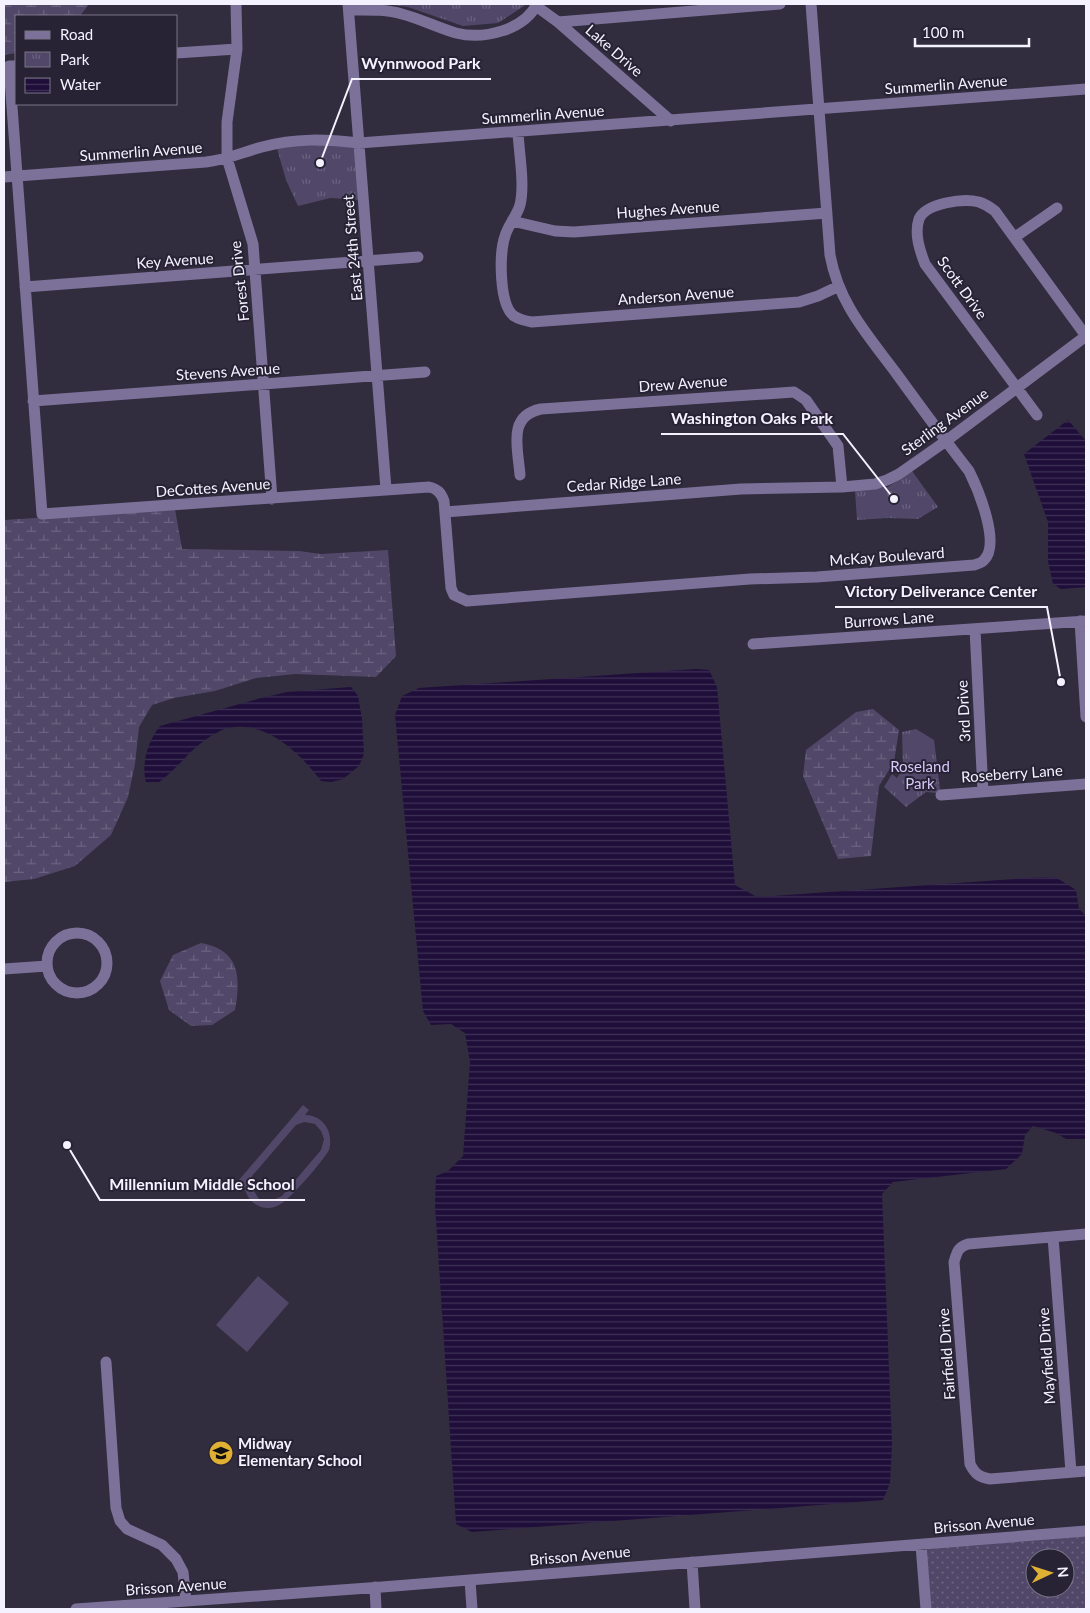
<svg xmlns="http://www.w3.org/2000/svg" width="1090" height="1613" font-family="Lato,sans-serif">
<defs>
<pattern id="grass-dots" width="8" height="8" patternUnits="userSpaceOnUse" patternTransform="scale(1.25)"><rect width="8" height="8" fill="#514869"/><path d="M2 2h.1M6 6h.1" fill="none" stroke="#6b6380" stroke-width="1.8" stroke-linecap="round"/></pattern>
<pattern id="wetland-marsh" width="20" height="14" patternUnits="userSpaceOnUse" patternTransform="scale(1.25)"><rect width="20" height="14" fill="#514869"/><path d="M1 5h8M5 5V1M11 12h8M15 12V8" fill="none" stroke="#6b6380"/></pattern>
<pattern id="park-tufts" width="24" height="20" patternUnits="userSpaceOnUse" patternTransform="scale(1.25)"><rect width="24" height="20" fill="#514869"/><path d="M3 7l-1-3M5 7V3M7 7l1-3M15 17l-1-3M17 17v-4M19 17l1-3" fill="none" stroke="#6b6380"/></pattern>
<pattern id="water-rules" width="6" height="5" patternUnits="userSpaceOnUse" patternTransform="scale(1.25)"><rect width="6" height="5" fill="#1e0e39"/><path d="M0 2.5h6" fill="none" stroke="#3f3257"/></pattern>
</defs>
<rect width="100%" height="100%" fill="#312c3e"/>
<!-- grass -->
<path fill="url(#grass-dots)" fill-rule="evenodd" d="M 1086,1535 L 1086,1609 L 931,1609 L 925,1548 ZM 1035,1558 L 1065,1558 L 1065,1588 L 1035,1588 Z"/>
<!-- wetland -->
<path fill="url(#wetland-marsh)" d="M 4,4 L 89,4 L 80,16 L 16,16 L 16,53 L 4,55 Z
M 175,509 L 182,549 L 299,551 L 321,554 L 388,550 L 396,656 L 376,677 L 295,674 L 256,678 L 215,691 L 174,698 L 152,705 L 139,727 L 135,764 L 128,797 L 111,835 L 75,866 L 34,879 L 4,882 L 4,520 Z
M 873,709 L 899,730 L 894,762 L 879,786 L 871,856 L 838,859 L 803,776 L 806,750 L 856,712 Z
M 201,943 C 240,950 241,977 235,1010 L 212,1025 L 191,1026 L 169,1010 L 160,981 L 173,955 Z"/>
<!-- park -->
<path fill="url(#park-tufts)" d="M 386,4 L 527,4 L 498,23 L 463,26 L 408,7 Z
M 276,145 L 358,145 L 362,200 L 330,198 L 298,206 L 286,180 Z
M 912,471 L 938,507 L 918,519 L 888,518 L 857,520 L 855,491 L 888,487 Z
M 916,729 L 934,740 L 941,797 L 937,793 L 926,792 L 906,807 L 884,787 L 892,774 L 897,778 L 903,768 L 902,732 Z"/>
<!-- garden -->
<path fill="#514869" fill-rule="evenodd" d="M 886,500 L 888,516 L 861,519 L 859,503 Z
M 925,734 L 928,763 L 910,764 L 907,735 Z
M 303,1105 L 309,1110 L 305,1115 C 324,1115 334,1133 329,1150 C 323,1161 290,1200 279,1205 C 272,1209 263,1209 257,1205 C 249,1201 246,1194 244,1186 L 238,1192 L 233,1187 ZM 304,1122 L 315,1124 L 321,1131 L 324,1139 L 321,1150 L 282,1196 L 271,1201 L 259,1199 L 251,1186 L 252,1176 L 296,1125 Z
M 258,1276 L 289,1303 L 247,1352 L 216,1325 Z"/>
<!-- water -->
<path fill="url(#water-rules)" d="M 1068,420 L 1086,441 L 1086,587 L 1061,589 L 1053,584 L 1048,561 L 1048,522 L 1024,454 Z
M 696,669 L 709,670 L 717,687 L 735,885 L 757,897 L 1042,877 L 1057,878 L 1076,890 L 1079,909 L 1086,916 L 1086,1139 L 1066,1139 L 1056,1133 L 1033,1126 L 1025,1135 L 1022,1154 L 1006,1169 L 893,1182 L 882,1194 L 892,1444 L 890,1483 L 883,1500 L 472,1532 L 456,1524 L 435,1205 L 436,1176 L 448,1171 L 463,1156 L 470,1062 L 465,1033 L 451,1024 L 431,1025 L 423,1011 L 395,715 L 402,696 L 419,688 Z
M 351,687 L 358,696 L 362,719 L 364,754 L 359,766 L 343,779 L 331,782 L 321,781 C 300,753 266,720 229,728 C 221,729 211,736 205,740 C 188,752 176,770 159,782 L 146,782 C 141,763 148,741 160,726 L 261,698 L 287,692 Z"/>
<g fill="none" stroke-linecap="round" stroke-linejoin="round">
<!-- minor -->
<path stroke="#7b7199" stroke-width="11" d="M 236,4 L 237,49 L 227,122 L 227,158 L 253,244 L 272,499
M 348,4 L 386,489
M 536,6 L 558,22 L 671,121
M 349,10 C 367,10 385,9 402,14 C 421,19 438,28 456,33 C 484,40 524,30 537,4
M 558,22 L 780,4
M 176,53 L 237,49
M 16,66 L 9,66 L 42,514 L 429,487 C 438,489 441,493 444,501 L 451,588 L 454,595 L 467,601 L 750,579 L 817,577 L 974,565 C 977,564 982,563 984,560 C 1001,544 978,489 969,471 C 944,439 920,406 896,373 C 867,334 839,304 830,255 L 811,4
M 518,132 C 519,154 525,184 520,205 C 517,216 508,225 505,236 C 499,253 499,305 514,316 C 520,320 526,321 532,322 L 799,302 L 818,296 L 837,287
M 4,177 L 206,162 C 226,160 243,152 262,147 C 295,138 326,139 359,143 L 1086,89
M 512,221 L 555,231 L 574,232 L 827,213
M 1015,237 L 1057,208
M 25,287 L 418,257
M 33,401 L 425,372
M 1037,415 L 925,264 C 920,251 914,234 919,219 C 926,203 963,198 979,202 C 985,204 990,207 995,211 L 1086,336
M 520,475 C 518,448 507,416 541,409 L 794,392 L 806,400 L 838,446 L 842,487
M 445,512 L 741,489 L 842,487 L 875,484 L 887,480 L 899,474 L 946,441 L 1086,336
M 1080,621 L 1086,717
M 975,629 L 983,792
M 753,644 L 1086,621
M 941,795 L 1086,784
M47 963a30 30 0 1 1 60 0a30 30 0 1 1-60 0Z
M 4,969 L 47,966
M 1086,1234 L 968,1244 C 958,1247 957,1252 954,1262 L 970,1464 C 975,1474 979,1477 990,1479 L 1086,1471
M 1053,1237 L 1071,1472
M 106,1362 L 116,1508 L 120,1521 L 127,1529 L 162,1545 L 176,1559 L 183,1572 L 186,1601
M 921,1545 L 926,1609
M 692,1562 L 695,1609
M 470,1580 L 472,1609
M 375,1587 L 376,1609
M 76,1609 L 382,1587 L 1086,1531"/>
</g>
<!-- icons -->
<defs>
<symbol id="school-disc" viewBox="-11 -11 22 22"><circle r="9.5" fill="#e0b034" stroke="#272234"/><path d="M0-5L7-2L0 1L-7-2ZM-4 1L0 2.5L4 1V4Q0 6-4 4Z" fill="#111"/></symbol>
</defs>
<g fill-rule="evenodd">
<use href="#school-disc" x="207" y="1439" width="28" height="28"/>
</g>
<g text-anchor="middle" stroke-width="4" stroke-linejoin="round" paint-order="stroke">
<!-- street labels -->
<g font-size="15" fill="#f4f2fe" stroke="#272234">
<text transform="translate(614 51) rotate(41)" y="5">Lake Drive</text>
<text transform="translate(946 85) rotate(-4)" y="5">Summerlin Avenue</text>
<text transform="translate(543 115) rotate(-4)" y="5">Summerlin Avenue</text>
<text transform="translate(141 152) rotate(-4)" y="5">Summerlin Avenue</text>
<text transform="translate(668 210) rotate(-4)" y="5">Hughes Avenue</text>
<text transform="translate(353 248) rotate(-95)" y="5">East 24th Street</text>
<text transform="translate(175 261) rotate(-4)" y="5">Key Avenue</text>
<text transform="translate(240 281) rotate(-96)" y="5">Forest Drive</text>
<text transform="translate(962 288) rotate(54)" y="5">Scott Drive</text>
<text transform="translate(676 296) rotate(-4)" y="5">Anderson Avenue</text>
<text transform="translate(228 372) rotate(-4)" y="5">Stevens Avenue</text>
<text transform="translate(683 384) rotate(-4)" y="5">Drew Avenue</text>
<text transform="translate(945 422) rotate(-36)" y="5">Sterling Avenue</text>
<text transform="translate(624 483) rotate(-4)" y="5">Cedar Ridge Lane</text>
<text transform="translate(213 488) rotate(-4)" y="5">DeCottes Avenue</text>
<text transform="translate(887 557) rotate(-4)" y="5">McKay Boulevard</text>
<text transform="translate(889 620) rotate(-4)" y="5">Burrows Lane</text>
<text transform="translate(964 711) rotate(-93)" y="5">3rd Drive</text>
<text transform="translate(1012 774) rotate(-4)" y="5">Roseberry Lane</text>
<text transform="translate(947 1354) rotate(-94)" y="5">Fairfield Drive</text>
<text transform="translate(1047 1356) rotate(-94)" y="5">Mayfield Drive</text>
<text transform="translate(984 1524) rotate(-5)" y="5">Brisson Avenue</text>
<text transform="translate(580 1556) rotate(-5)" y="5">Brisson Avenue</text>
<text transform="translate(176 1587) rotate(-4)" y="5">Brisson Avenue</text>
</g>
<!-- park labels -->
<g font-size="15" fill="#d5caf9" stroke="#272234">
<text x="920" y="772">Roseland<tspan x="920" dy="17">Park</tspan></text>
</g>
<!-- poi labels -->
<g font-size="15" font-weight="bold" fill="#f4f2fe" stroke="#272234" text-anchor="start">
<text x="238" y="1449">Midway<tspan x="238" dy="17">Elementary School</tspan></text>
</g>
</g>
<!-- callouts -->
<path fill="none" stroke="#f4f2fe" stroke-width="2" d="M320 163L352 79H491M894 499L843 434H661M1061 682L1047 607H835M67 1145L100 1200H305"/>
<g fill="#f4f2fe" stroke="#272234" stroke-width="2">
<circle cx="320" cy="163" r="5"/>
<circle cx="894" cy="499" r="5"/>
<circle cx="1061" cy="682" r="5"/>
<circle cx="67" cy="1145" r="5"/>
</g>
<g font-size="16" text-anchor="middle" font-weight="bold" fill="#f4f2fe" stroke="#272234" stroke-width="4" stroke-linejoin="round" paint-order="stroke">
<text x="421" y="69">Wynnwood Park</text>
<text x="752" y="424">Washington Oaks Park</text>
<text x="941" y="597">Victory Deliverance Center</text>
<text x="202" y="1190">Millennium Middle School</text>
</g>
<!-- border -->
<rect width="1090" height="1613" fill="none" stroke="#f4f2fe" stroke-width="10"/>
<!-- legend -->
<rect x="15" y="15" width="162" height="90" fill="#272234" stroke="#797585"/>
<rect x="25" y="31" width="25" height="8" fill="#7b7199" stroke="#797585"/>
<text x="60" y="40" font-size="15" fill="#f4f2fe">Road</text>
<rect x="25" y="52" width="25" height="15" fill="url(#park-tufts)" stroke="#797585"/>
<text x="60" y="65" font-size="15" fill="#f4f2fe">Park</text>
<rect x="25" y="78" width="25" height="15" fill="url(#water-rules)" stroke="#797585"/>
<text x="60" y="90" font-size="15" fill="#f4f2fe">Water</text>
<!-- north arrow -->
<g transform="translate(1050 1573) rotate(86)"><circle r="24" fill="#272234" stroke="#797585"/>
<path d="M0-4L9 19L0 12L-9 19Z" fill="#e0b034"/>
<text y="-8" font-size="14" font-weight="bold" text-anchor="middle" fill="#f4f2fe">N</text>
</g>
<!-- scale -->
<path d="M915 38v8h114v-8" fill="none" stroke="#f4f2fe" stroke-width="2.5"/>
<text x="922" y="38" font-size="15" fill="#f4f2fe" stroke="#272234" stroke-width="4" paint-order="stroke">100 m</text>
</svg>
